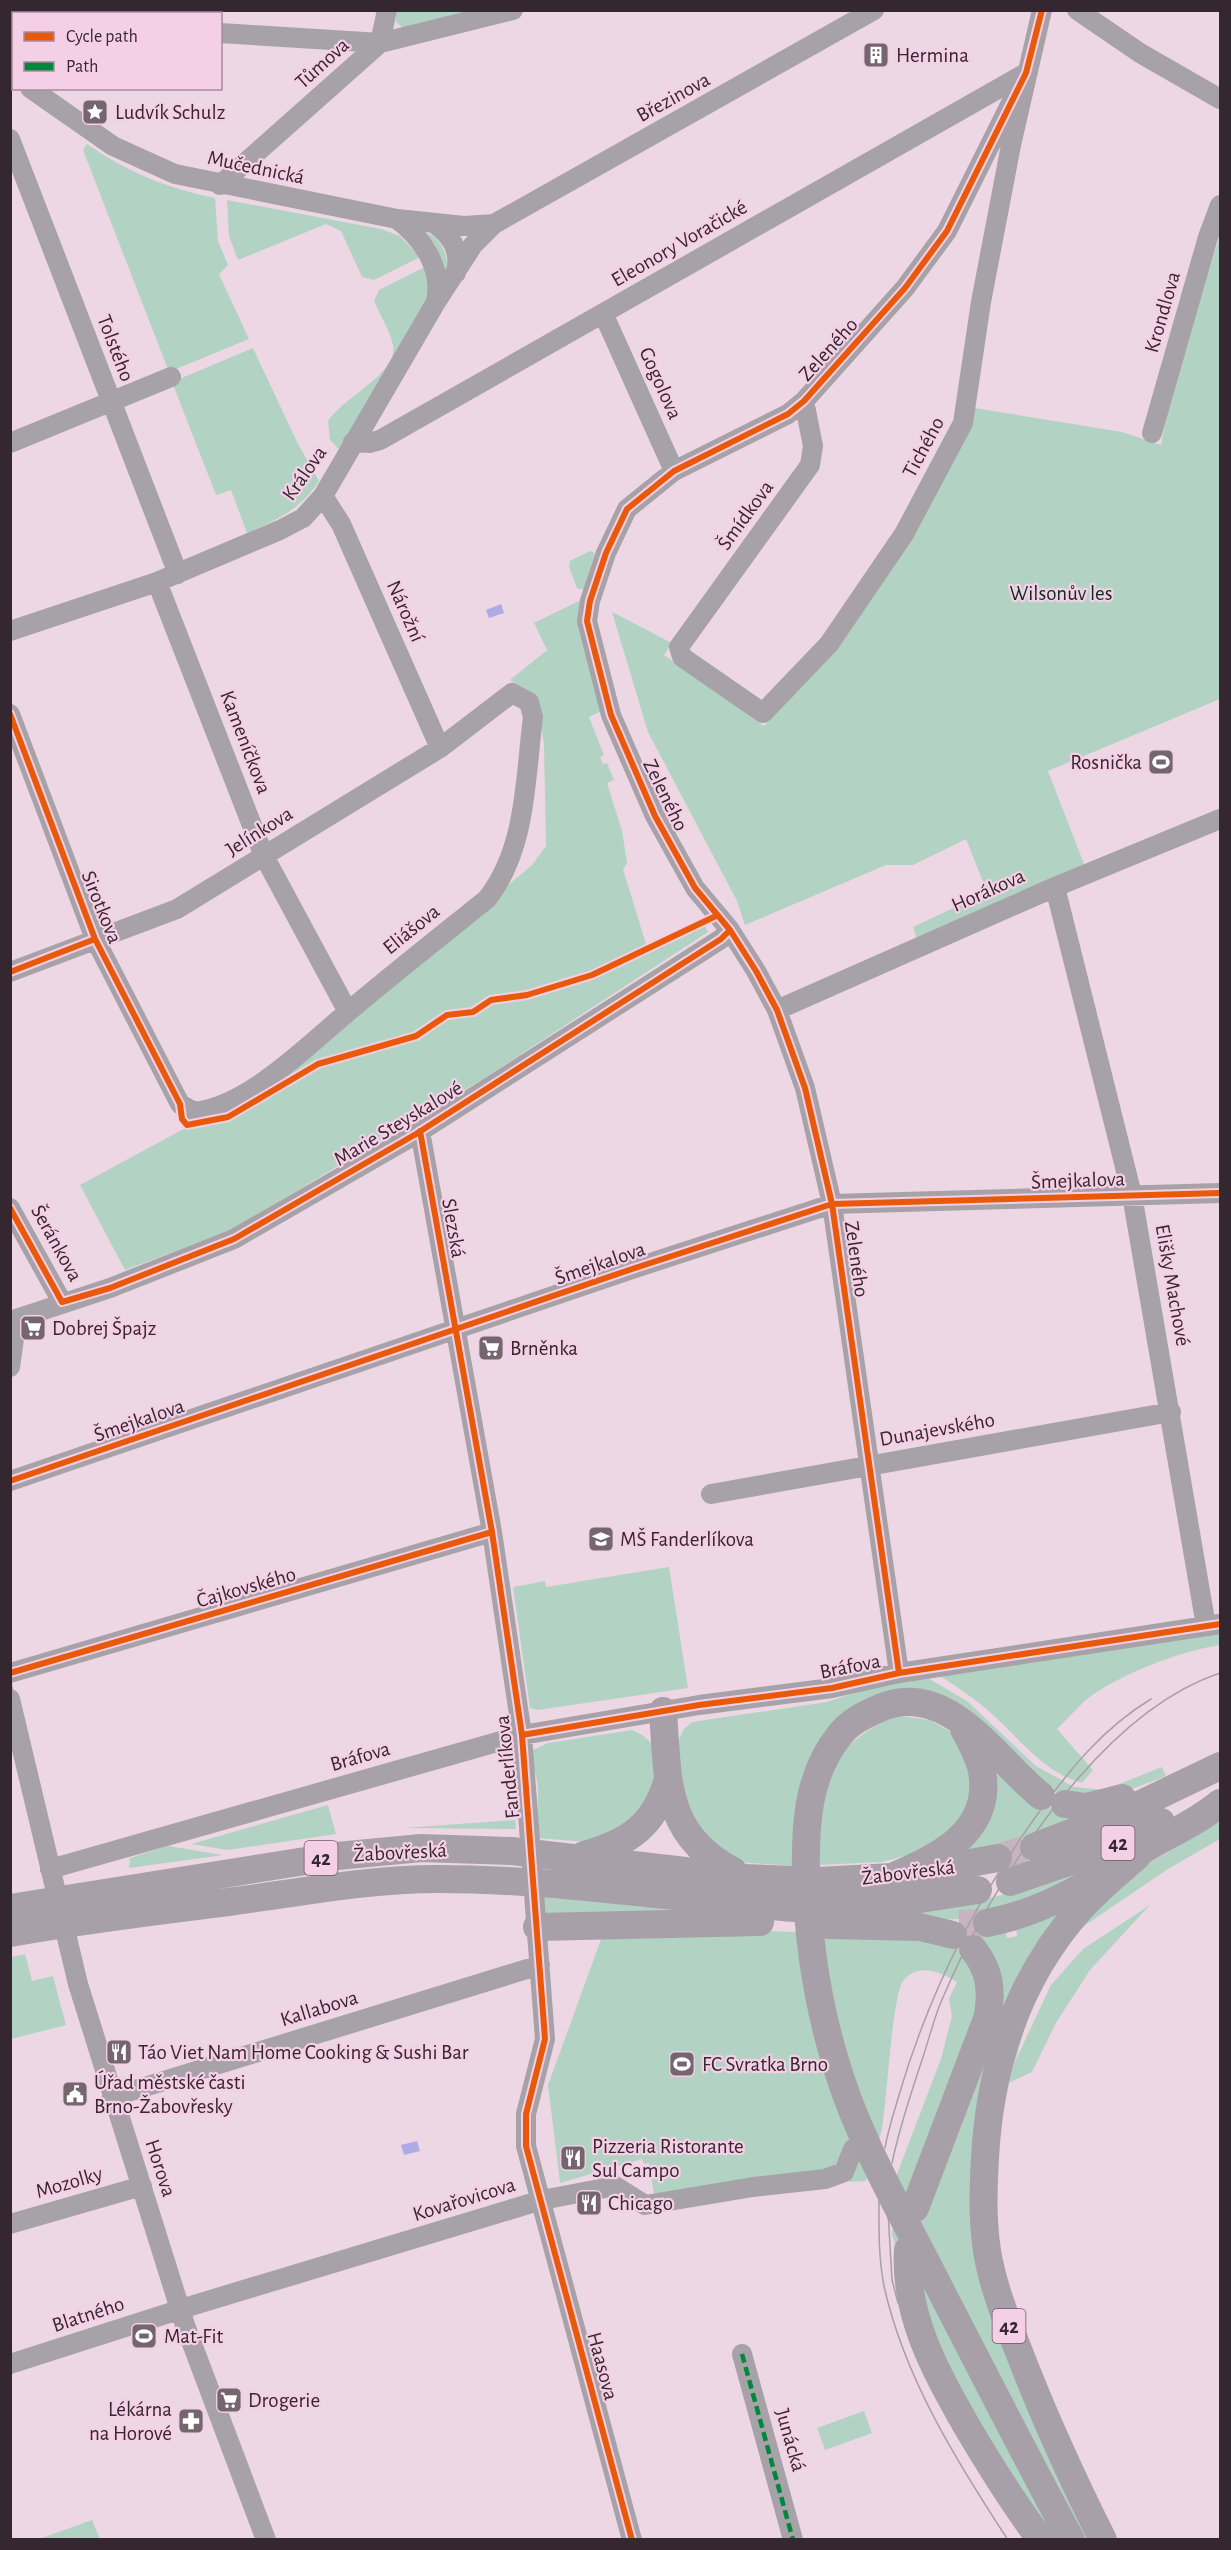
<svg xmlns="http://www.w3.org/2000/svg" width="1231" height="2550" font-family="'Alegreya Sans',sans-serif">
<rect width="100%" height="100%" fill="#edd7e4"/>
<!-- green -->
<path fill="#b2d3c3" d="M 396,11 L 480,11 L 403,28 L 396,22 Z
M 87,144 C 127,172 167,188 215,198 L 218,241 L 228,265 L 219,274 L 249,339 L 169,372 L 83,150 Z
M 227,200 L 381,229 L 400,236 L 420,257 L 374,280 L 362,277 L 341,231 L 326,224 L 238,260 L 229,236 Z
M 423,232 C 440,234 451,258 446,274 Z
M 1220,235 L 1220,699 L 1048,771 L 1086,869 L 917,939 L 913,927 L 987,892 L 966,839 L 913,865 L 886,865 L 745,925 L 737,901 L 648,732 L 612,612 L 672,643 L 664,655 L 764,726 L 835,649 L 971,425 L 975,408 L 1122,432 L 1161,445 L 1174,378 Z
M 425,267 L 429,288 L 428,304 L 395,363 L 339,449 L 330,440 L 328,421 C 342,398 399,373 393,345 C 390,331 380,315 374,301 L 379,290 Z
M 253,348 L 298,444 L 319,481 C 301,509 277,520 247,533 L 231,490 L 216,495 L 172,382 Z
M 590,551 L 595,553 L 584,590 L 577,588 L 569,567 L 570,561 Z
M 581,600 L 604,710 L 589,717 L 604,755 L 600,757 L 603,764 L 607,763 L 614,780 L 607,783 L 622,831 L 627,863 L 623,869 L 646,944 L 701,919 L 708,932 L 483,1079 L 230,1231 L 125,1270 L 80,1185 L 178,1132 L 232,1106 L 286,1073 L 532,865 L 546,846 L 544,744 L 537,701 L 531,693 L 510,680 L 547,650 L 534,623 Z
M 669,1567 L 688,1688 L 538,1710 L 530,1708 L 513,1587 L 545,1581 L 546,1587 Z
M 1220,1632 L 1220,1645 C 1181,1651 1123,1673 1091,1696 C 1079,1705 1068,1719 1057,1729 L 1093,1770 L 1082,1783 C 1043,1772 1020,1739 991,1713 C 974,1698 957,1687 939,1675 Z
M 926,1677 L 967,1701 L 1036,1766 L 1074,1787 L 1104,1790 L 1162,1767 L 1166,1776 L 1132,1789 L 1063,1796 L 1040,1784 L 988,1726 L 853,1707 L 793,1866 L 737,1862 L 691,1828 L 677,1744 L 683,1730 L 692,1722 L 827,1702 L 878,1685 Z
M 899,1716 L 930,1720 L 951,1732 L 964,1747 L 975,1790 L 957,1829 L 915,1853 L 882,1862 L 818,1865 C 820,1798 825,1740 899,1716 Z
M 632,1730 C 676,1748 652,1786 641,1818 L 588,1842 L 537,1838 C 534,1814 545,1785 530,1763 L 533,1750 L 548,1743 Z
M 991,1769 L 1042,1805 L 1076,1815 L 1046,1832 L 960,1854 Z
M 328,1805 L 336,1834 L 228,1850 L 191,1844 Z
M 515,1820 L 516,1829 L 404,1828 Z
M 1220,1821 L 1220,1839 L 1168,1869 L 1075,1932 L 1133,1873 Z
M 168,1846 L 223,1855 L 129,1868 L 130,1858 Z
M 1128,1849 L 993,1917 L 940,1920 L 902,1913 L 969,1903 L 1026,1889 Z
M 558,1896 L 718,1915 L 546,1918 L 541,1897 L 558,1899 Z
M 1150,1905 L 1090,1970 L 1056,2023 L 1032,2072 L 1004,2085 L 1051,1985 L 1083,1949 Z
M 1066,1909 L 1054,1929 L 975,2196 L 1095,2539 L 1049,2539 L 969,2411 L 924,2316 L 917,2232 L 922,2211 L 993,2035 L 976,1934 L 1005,1930 L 1007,1938 L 1017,1936 L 1016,1928 Z
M 717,1929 L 916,1937 L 963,1950 L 985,1983 L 901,2265 L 892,2234 L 897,2174 L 941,2059 L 952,2016 L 949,1999 L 957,1982 C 941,1972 918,1962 903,1981 C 892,1997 887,2101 882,2128 C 878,2146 871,2163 866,2181 L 849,2182 L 847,2171 L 654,2194 L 649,2163 L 644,2164 L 642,2159 L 560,2183 L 548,2085 L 603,1934 Z
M 10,1952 L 12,1957 L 25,1954 L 32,1981 L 53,1976 L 66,2025 L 11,2039 Z
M 864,2411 L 872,2433 L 825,2450 L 817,2428 Z
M 92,2520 L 100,2539 L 39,2539 Z"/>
<!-- water -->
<path fill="#adaae6" d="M 501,604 L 504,613 L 489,618 L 486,610 Z
M 417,2141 L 420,2151 L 404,2155 L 401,2145 Z"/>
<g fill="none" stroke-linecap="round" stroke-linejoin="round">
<!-- highway-tunnel -->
<path stroke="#c8b4c0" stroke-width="28" stroke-dasharray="28 14" stroke-linecap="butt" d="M 998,1858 L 1034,1847
M 959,1924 L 987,1923"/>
<!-- minor -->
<path stroke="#a7a2a8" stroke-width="20" d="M 1077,10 L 1140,53 L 1220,99
M 167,14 L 168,10
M 220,33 L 380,43
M 380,43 L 387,10
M 10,75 L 14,77
M 30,88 L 113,146 L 175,174 L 397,219 L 464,226 L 494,224
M 10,139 L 178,574
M 220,185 L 380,43 L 513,10
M 397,219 C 423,239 443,268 436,302
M 435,224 C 452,236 461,251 456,273
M 603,313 L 674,471
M 804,401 L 813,446 L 810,465 L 679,647 L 682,657 L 763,713 L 829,644 L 904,534 L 963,423 L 981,302 L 1011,145 L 1042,10
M 1152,433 L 1208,237 L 1220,205
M 353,442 L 369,443 L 380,440 L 1026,73
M 10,443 L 171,377
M 323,496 L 341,524 L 440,748
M 157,582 L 264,856 L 348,1012
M 10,631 L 157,582 L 280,530 L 303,518 L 323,496 L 436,302 L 473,245 L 494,224 L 874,10
M 10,714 L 95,939 L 180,1104 L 194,1112 C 249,1106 308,1045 349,1011 C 394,973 441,936 487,899 C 527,848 525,778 533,717 L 529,702 L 512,693 L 440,748 L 177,909 L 10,972
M 1055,887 L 1132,1195 L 1206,1626
M 777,1010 L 1055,887 L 1220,819
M 420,1131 L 492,1532 L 522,1735 L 545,2039 L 526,2114 L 526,2146 L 632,2540
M 10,1208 L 62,1302
M 10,1321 L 110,1288 L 234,1239 L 416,1134 L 721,939 L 730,930
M 10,1325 L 14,1339 L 10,1367
M 10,1481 L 635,1268 L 832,1204 L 1220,1193
M 711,1494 L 1171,1412
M 10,1673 L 492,1532
M 899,1673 L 832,1204 L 805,1088 L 777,1010 L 756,971 L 730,930 L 695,888 L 655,816 L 611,715 L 587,621 L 590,601 L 606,553 L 627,509 L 674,471 L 788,414 L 804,401 L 905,288 L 947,231 L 1026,73
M 10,1699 L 78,1984 L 185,2325 L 266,2540
M 50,1869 L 522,1735 L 699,1705 L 832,1688 L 899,1673 L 1220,1624
M 112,2097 L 540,1965
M 10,2224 L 142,2186
M 742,2354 L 793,2540
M 10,2364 L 194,2305 L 542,2200 L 615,2186 L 645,2205 L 753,2187 L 825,2179 L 844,2172 L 853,2149"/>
<!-- highway -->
<path stroke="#a7a0a8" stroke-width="28" d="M 663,1711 C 668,1781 664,1835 733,1871
M 1041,1796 C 996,1760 948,1679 880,1708 C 864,1715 849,1722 839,1736 C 807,1776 805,1826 806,1875 C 808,1937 816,1997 834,2057 C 857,2139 903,2215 941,2291 C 984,2374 1026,2457 1071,2540
M 1065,1804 L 1086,1807 L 1122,1798
M 1034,1847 L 1120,1814 L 1220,1766
M 584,1855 C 629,1843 655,1825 668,1779
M 892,1877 C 938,1857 993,1832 982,1771 C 979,1756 971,1742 964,1729
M 818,1881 L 892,1877 L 998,1858
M 1010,1882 L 1103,1850 L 1161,1822
M 10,1908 L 337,1856 L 421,1848 L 512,1851 L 746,1878 L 793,1880
M 819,1908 L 875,1906 L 978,1890
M 987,1923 C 1050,1911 1099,1877 1153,1844 C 1176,1831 1200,1820 1220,1803
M 829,1925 L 920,1927 L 953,1935
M 537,1927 L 760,1922
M 10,1933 C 85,1919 160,1911 235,1901 C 302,1892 370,1879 437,1879 C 557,1879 675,1898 794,1908
M 915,2208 L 988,2016 C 992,1990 990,1970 973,1949
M 908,2250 C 904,2315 935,2370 966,2425 C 989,2464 1013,2503 1041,2540
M 1103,2540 C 1073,2480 1045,2419 1021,2357 C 1009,2326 996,2295 989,2262 C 982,2228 983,2193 985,2158 C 990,2066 1018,1978 1081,1908 C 1098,1889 1118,1873 1137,1856"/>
<!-- tram -->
<path stroke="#a99fa6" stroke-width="1.5" d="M 10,1678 L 30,1771 L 76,1954 L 189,2325 L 269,2540
M 885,2148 C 888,2130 894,2113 899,2095 C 929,1993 975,1901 1037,1815 C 1069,1770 1103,1728 1151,1699
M 892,2163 C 899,2129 910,2096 921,2063 C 928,2043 933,2021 941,2002 C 989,1887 1097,1714 1220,1673
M 879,2194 C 879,2225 878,2255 884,2286 C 904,2377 957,2462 1008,2540
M 888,2212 L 892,2280 L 898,2303"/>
<!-- quiet -->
<path stroke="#00873e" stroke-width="4.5" stroke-dasharray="9 4.5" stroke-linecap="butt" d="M 742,2354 L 793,2540"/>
<defs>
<path id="cycleway" d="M 10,714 L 95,939 L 180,1104 L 182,1119 L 187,1125 L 228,1117 L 318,1064 L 416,1036 L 447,1015 L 473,1012 L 491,1000 L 527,995 L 592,975 L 718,915
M 10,972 L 95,939
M 420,1131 L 492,1532 L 522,1735 L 545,2039 L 526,2114 L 526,2146 L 632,2540
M 10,1208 L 62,1302 L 110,1288 L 234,1239 L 416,1134 L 721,939 L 730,930
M 10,1481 L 635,1268 L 832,1204 L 1220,1193
M 10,1673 L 492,1532
M 899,1673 L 832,1204 L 805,1088 L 777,1010 L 756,971 L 730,930 L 695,888 L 655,816 L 611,715 L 587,621 L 590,601 L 606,553 L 627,509 L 674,471 L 788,414 L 804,401 L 905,288 L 947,231 L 1026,73 L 1042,10
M 522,1735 L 699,1705 L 832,1688 L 899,1673 L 1220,1624"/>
</defs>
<!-- cycleway casing -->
<use href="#cycleway" stroke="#f5cfe6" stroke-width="10"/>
<!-- cycleway -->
<use href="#cycleway" stroke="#e8590c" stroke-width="6"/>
</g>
<!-- icons -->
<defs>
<symbol id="building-square" viewBox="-11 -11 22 22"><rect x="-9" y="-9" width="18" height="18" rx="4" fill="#75656f" stroke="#f5cfe6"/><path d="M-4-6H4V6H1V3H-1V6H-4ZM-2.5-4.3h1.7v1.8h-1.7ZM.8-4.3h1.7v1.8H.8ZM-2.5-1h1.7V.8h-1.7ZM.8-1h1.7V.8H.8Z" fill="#fff"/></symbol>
<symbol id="sight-square" viewBox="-11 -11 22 22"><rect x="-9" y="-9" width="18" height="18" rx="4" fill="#75656f" stroke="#f5cfe6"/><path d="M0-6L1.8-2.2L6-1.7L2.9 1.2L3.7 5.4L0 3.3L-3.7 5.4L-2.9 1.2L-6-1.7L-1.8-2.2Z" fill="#fff"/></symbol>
<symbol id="stadium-square" viewBox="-11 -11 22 22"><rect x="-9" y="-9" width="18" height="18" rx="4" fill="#75656f" stroke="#f5cfe6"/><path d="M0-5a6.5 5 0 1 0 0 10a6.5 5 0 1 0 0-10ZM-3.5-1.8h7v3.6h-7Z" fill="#fff"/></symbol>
<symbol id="supermarket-square" viewBox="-11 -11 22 22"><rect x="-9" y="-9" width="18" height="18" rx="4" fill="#75656f" stroke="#f5cfe6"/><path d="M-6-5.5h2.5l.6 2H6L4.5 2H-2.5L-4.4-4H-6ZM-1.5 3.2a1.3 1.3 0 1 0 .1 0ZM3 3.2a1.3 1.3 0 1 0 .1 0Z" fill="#fff"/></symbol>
<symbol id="school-square" viewBox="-11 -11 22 22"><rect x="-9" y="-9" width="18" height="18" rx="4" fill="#75656f" stroke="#f5cfe6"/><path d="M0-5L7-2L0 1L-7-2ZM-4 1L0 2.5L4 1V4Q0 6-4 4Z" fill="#fff"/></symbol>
<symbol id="restaurant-square" viewBox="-11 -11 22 22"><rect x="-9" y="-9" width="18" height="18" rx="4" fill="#75656f" stroke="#f5cfe6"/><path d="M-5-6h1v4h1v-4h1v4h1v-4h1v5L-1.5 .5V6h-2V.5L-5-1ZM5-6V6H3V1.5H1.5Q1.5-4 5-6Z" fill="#fff"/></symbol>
<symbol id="civic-square" viewBox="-11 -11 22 22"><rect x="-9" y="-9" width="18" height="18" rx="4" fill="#75656f" stroke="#f5cfe6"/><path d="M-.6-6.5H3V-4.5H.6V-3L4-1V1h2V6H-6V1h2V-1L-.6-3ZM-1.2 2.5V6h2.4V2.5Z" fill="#fff"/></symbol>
<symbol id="pharmacy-square" viewBox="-11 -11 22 22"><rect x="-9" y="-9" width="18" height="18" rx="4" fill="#75656f" stroke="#f5cfe6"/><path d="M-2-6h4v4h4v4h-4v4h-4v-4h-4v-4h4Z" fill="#fff"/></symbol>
</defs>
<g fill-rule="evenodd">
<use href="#building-square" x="861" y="40" width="30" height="30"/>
<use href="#sight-square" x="80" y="97" width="30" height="30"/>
<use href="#stadium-square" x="1146" y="747" width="30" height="30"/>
<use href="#supermarket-square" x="18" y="1313" width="30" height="30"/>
<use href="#supermarket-square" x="476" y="1333" width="30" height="30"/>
<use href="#school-square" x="586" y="1524" width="30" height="30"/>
<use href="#restaurant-square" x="104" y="2037" width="30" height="30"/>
<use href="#stadium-square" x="667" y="2049" width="30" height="30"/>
<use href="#civic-square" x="60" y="2079" width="30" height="30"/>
<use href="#restaurant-square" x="558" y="2143" width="30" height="30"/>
<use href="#restaurant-square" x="574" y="2188" width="30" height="30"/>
<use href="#stadium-square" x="129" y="2321" width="30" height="30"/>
<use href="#supermarket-square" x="214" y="2385" width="30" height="30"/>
<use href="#pharmacy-square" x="176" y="2406" width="30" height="30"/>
</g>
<g text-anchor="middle" stroke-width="4.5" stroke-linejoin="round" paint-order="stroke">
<!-- shield labels -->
<g fill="#f5cfe6" stroke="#6f5967" stroke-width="1.5">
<rect x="1101.5" y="1826" width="33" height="34" rx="4.5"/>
<rect x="304.5" y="1841" width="33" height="34" rx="4.5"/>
<rect x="992.5" y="2309" width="33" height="34" rx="4.5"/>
</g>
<g font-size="20" font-weight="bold" fill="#352730">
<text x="1118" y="1850">42</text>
<text x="321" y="1865">42</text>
<text x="1009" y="2333">42</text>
</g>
<!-- poi labels -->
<g font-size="21" fill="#352730" stroke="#f5cfe6" text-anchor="start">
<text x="896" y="62">Hermina</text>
<text x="115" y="119">Ludvík Schulz</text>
<text x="1142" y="769" text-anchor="end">Rosnička</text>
<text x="52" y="1335">Dobrej Špajz</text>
<text x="510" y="1355">Brněnka</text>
<text x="620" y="1546">MŠ Fanderlíkova</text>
<text x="138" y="2059">Táo Viet Nam Home Cooking &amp; Sushi Bar</text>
<text x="702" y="2071">FC Svratka Brno</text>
<text x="94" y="2089">Úřad městské časti<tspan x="94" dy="24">Brno-Žabovřesky</tspan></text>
<text x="592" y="2153">Pizzeria Ristorante<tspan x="592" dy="24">Sul Campo</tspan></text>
<text x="608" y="2210">Chicago</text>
<text x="164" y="2343">Mat-Fit</text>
<text x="248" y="2407">Drogerie</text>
<text x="172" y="2416" text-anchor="end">Lékárna<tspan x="172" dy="24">na Horové</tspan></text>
</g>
<!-- street labels -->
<g font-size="21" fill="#352730" stroke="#f5cfe6">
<text transform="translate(322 63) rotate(-42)" y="7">Tůmova</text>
<text transform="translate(673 97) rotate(-29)" y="7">Březinova</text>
<text transform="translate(256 167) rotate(12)" y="7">Mučednická</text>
<text transform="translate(679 243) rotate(-30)" y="7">Eleonory Voračické</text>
<text transform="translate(1162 312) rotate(-74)" y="7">Krondlova</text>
<text transform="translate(116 348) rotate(69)" y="7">Tolstého</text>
<text transform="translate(828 349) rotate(-48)" y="7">Zeleného</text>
<text transform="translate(661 383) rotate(66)" y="7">Gogolova</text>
<text transform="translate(923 447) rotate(-62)" y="7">Tichého</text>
<text transform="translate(304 473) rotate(-55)" y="7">Králova</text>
<text transform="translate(745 515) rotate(-54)" y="7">Šmídkova</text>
<text transform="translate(406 611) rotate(66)" y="7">Nárožní</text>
<text transform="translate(246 742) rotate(69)" y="7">Kameníčkova</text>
<text transform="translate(666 795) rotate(64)" y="7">Zeleného</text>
<text transform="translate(259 831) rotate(-32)" y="7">Jelínkova</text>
<text transform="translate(988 890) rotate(-24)" y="7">Horákova</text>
<text transform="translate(102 907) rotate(68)" y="7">Sirotkova</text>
<text transform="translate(411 929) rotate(-39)" y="7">Eliášova</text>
<text transform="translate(398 1123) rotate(-31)" y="7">Marie Steyskalové</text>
<text transform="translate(1078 1180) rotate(-2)" y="7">Šmejkalova</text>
<text transform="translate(454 1228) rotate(80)" y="7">Slezská</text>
<text transform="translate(57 1243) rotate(61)" y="7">Šeránkova</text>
<text transform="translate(857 1259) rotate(82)" y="7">Zeleného</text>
<text transform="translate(600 1263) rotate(-19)" y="7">Šmejkalova</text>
<text transform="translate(1173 1285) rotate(80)" y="7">Elišky Machové</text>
<text transform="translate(139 1420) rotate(-19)" y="7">Šmejkalova</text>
<text transform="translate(937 1429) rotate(-10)" y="7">Dunajevského</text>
<text transform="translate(246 1587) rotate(-16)" y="7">Čajkovského</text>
<text transform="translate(850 1666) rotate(-11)" y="7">Bráfova</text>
<text transform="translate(360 1756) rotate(-16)" y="7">Bráfova</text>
<text transform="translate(507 1767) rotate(-96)" y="7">Fanderlíkova</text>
<text transform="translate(400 1852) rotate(-3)" y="7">Žabovřeská</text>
<text transform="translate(908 1872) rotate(-7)" y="7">Žabovřeská</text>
<text transform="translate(319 2008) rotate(-17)" y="7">Kallabova</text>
<text transform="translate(161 2168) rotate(72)" y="7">Horova</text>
<text transform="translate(69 2182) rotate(-16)" y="7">Mozolky</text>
<text transform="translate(464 2199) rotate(-17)" y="7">Kovařovicova</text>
<text transform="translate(88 2314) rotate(-18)" y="7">Blatného</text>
<text transform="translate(603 2366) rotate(75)" y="7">Haasova</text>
<text transform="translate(791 2440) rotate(74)" y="7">Junácká</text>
</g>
<!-- park labels -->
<g font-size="21" fill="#04321f" stroke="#f5cfe6">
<text x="1061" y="600">Wilsonův les</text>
</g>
</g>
<!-- border -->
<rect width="1231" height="2550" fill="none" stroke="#352730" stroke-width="24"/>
<!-- legend -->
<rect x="12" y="12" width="210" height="78" fill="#f5cfe6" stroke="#a88c9d" stroke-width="1.5"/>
<rect x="24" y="32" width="30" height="9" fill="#e8590c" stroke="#a88c9d" stroke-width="1.5"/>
<text x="66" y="42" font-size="18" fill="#352730">Cycle path</text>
<rect x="24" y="62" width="30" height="9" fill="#00873e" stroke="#a88c9d" stroke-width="1.5"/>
<text x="66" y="72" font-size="18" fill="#352730">Path</text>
</svg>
